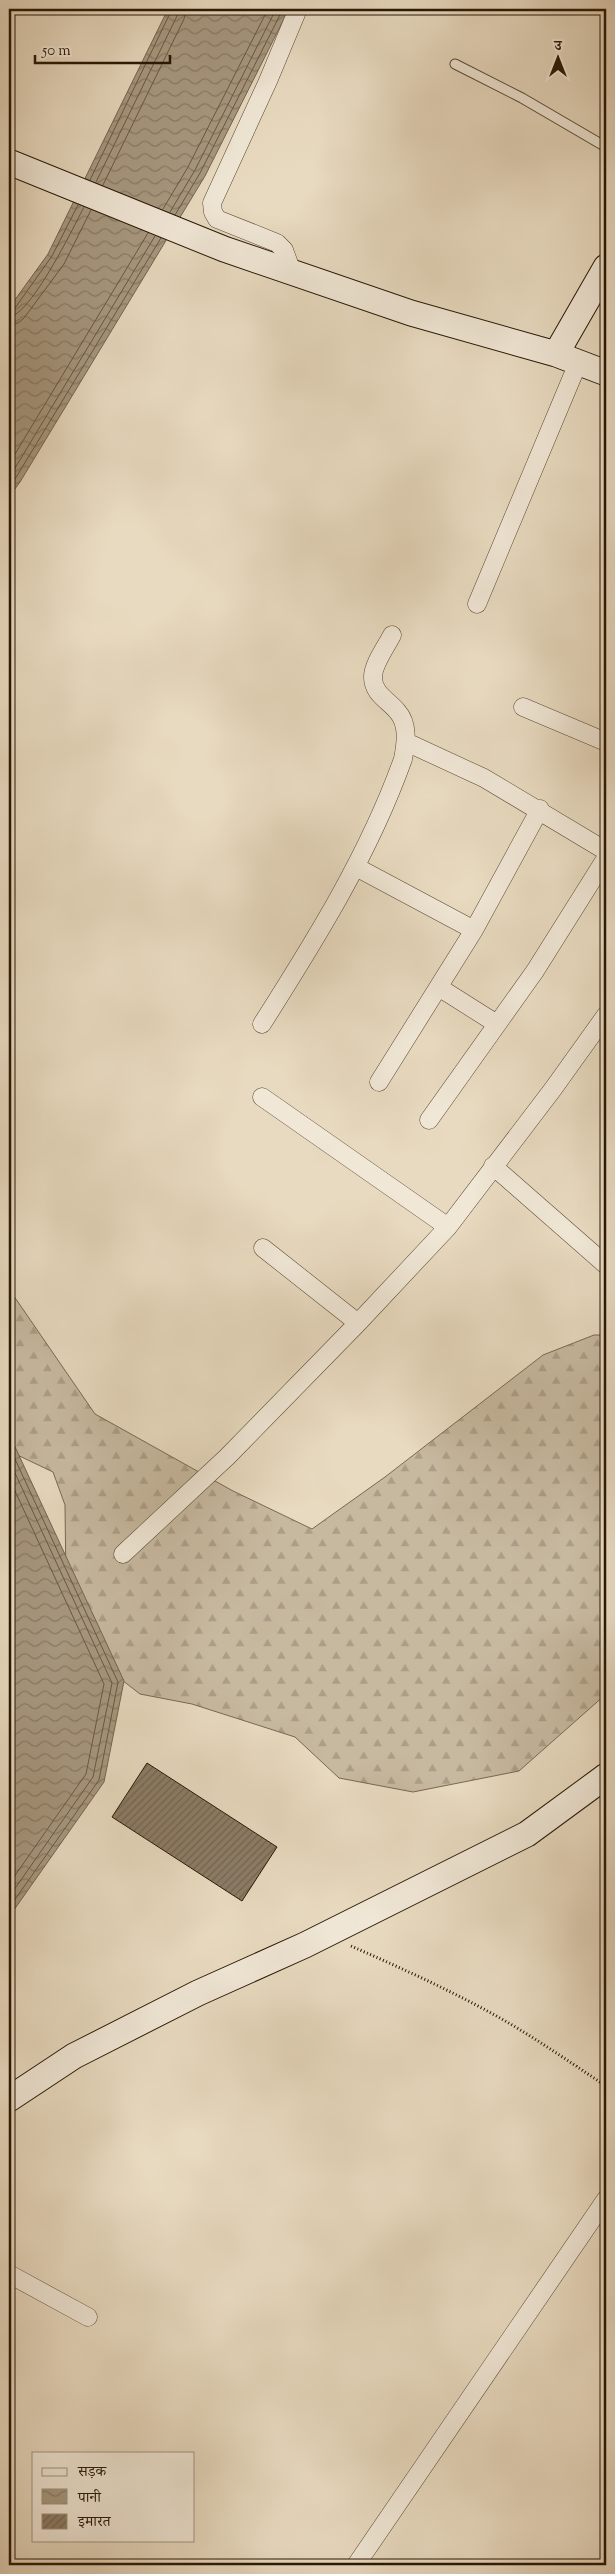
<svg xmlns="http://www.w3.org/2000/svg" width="615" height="2574" font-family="'Sorts Mill Goudy','Noto Serif Devanagari',serif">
<defs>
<pattern id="forest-firs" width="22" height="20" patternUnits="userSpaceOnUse" patternTransform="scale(1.25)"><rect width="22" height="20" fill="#c7b9a0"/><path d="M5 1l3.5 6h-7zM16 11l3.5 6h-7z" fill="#ab9e88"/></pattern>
<pattern id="water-waves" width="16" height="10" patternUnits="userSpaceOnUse" patternTransform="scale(1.25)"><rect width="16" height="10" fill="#a79880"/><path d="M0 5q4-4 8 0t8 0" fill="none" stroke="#887b67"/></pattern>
<pattern id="building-hatch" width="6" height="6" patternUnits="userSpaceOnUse" patternTransform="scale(1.25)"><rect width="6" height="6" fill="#8c7c66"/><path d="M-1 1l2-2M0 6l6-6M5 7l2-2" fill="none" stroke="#726552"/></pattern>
</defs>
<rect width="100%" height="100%" fill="#e8dac0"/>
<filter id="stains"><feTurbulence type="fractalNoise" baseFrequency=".004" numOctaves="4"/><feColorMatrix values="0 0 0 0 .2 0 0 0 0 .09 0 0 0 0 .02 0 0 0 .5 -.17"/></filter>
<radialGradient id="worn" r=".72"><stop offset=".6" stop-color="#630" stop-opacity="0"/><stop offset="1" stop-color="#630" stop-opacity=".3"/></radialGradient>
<!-- forest -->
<path fill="url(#forest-firs)" stroke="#786852" d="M 9,1289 L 95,1414 L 233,1491 L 312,1529 L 385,1477 L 543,1355 L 594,1335 L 606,1335 L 605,1695 L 519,1771 L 413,1792 L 339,1778 L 295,1737 L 192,1704 L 140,1694 L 96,1660 L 66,1584 L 65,1505 L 53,1472 L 9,1451 Z"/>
<!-- water -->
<path fill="url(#water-waves)" stroke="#74644e" d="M 168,9 L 289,9 L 205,176 L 20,482 L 9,497 L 9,308 L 48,254 Z
M 9,1434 L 124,1681 L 104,1782 L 9,1917 Z"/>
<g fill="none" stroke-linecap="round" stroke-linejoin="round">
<!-- shore -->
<path stroke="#685842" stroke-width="1" d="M 90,180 L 172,9
M 96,182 L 177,16 L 179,9
M 103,185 L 184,19 L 186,9
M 163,209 L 188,167 L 268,9
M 170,212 L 195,170 L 276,9
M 175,215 L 200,173 L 283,9
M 9,310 L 15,308 L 52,256 L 78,205
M 9,317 C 31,315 73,228 84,207
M 9,324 L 18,323 L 24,318 L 64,264 L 91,210
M 9,464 L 148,233
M 9,478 L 155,236
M 9,489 L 161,238
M 9,1446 L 118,1682 L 99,1780 L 9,1908
M 9,1460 L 112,1683 L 93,1777 L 9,1897
M 9,1478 L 104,1684 L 86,1774 L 9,1884"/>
</g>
<!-- building -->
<path fill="url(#building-hatch)" stroke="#281704" d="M 147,1763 L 277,1847 L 242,1901 L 112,1817 Z"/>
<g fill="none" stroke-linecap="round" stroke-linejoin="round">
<defs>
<path id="lane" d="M 455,64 L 522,98 L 606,147"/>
<path id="street" d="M 292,272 L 284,250 L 277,243 L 217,219 L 213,212 L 212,203 L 268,81 L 298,9
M 477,604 L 578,363
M 523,707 L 606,742
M 406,742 L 484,778 L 606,851
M 356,867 L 474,930
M 440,988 L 497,1024
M 262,1024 C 316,939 369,854 403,759 C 406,743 409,724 397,711 C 388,700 373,694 373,677 C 373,664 386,647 392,635
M 379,1082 L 474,930 L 540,809
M 262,1097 L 448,1227
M 429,1120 L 535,971 L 606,858
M 493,1166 L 606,1265
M 263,1248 L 358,1323
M 123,1554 L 227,1457 L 358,1323 L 448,1227 L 553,1089 L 606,1015
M 9,2274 L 88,2317
M 356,2565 L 606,2199"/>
<path id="secondary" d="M 9,162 L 224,249 L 411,313 L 556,354 L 606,373
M 556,354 L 606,267
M 9,2099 L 74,2056 L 198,1993 L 305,1945 L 527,1834 L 606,1776"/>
</defs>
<!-- lane casing -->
<use href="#lane" stroke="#584833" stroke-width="11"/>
<!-- street casing -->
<use href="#street" stroke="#584833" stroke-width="19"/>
<!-- secondary casing -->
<use href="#secondary" stroke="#281704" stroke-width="27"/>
<!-- path -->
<path stroke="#281704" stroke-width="3" stroke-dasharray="1 2.5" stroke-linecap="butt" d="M 351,1946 C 401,1968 452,1991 500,2018 C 537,2039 571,2063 606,2086"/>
<!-- lane -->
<use href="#lane" stroke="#f0e7d6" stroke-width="9"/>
<!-- street -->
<use href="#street" stroke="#f0e7d6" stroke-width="18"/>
<!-- secondary -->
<use href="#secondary" stroke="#f0e7d6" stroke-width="25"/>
</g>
<!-- margin -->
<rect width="615" height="2574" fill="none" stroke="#e8dac0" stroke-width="30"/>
<rect x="10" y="10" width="595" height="2554" fill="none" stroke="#281704" stroke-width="2.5"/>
<rect x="15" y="15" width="585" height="2544" fill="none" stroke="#281704"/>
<!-- legend -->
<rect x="32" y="2452" width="162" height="90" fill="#f0e7d6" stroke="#a09482"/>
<rect x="42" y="2468" width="25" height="8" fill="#f0e7d6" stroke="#a09482"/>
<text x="78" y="2476" font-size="15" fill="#281704">सड़क</text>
<rect x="42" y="2489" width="25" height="15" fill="url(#water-waves)" stroke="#a09482"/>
<text x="78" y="2502" font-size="15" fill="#281704">पानी</text>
<rect x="42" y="2514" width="25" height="15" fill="url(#building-hatch)" stroke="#a09482"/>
<text x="78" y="2526" font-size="15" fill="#281704">इमारत</text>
<!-- north arrow -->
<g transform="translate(558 58)" stroke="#f0e7d6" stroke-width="4" paint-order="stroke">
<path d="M0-4L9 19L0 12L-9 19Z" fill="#281704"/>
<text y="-8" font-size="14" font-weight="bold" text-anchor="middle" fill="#281704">उ</text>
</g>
<!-- scale -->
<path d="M35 55v8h135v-8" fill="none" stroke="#281704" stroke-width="2.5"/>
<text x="42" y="55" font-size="15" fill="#281704" stroke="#f0e7d6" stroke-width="4" paint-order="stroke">50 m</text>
<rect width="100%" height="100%" filter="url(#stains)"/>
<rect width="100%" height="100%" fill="url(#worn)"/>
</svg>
